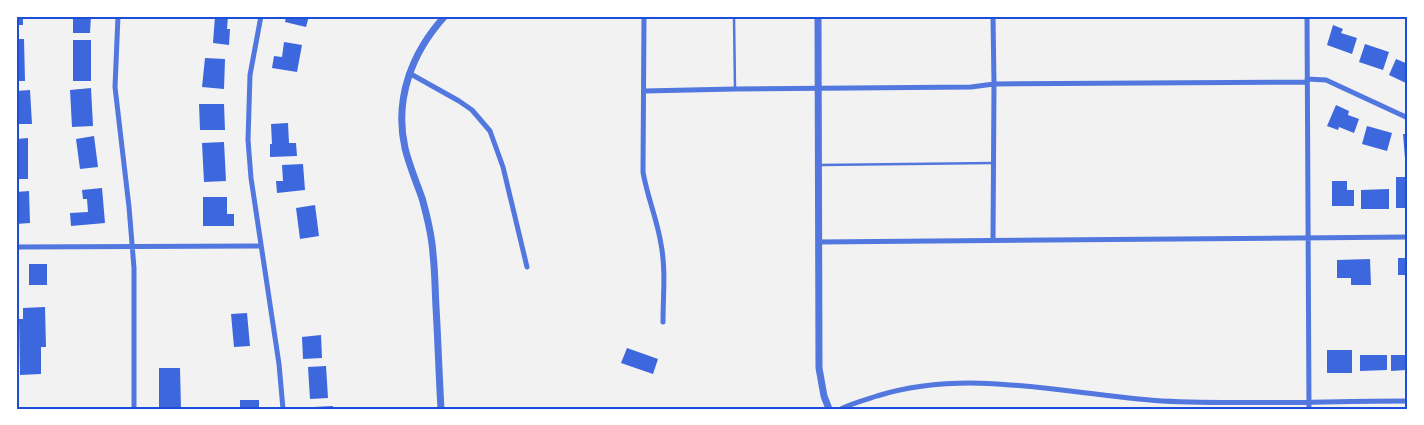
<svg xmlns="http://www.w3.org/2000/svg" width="1424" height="425" font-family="Barlow,sans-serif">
<rect width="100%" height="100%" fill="#f2f2f2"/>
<!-- building -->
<path fill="#3d67dc" d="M 16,16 L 23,16 L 23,25 L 16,25 Z
M 73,16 L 91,16 L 90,33 L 73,33 Z
M 215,16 L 228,16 L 227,29 L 230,29 L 229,45 L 213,43 Z
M 286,16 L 309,16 L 306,27 L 285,22 Z
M 1333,25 L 1343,29 L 1341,33 L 1357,38 L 1352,54 L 1327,45 Z
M 16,39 L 24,39 L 25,81 L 16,81 Z
M 73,40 L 91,40 L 91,81 L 73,81 Z
M 284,42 L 302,45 L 297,72 L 272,68 L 274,56 L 282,57 Z
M 1365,44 L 1389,52 L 1383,70 L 1359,62 Z
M 205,58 L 225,59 L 224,89 L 202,87 Z
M 1396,59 L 1408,64 L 1408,84 L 1389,75 Z
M 91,88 L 93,126 L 72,127 L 70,90 Z
M 30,90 L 32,124 L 16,124 L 16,91 Z
M 199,104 L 224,104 L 225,130 L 200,130 Z
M 1336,105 L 1349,111 L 1348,115 L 1359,119 L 1354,133 L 1339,127 L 1338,130 L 1327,126 Z
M 288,123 L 289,143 L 296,143 L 297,156 L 270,157 L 270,144 L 272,144 L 271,124 Z
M 1367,126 L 1392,133 L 1387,151 L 1362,144 Z
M 1403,134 L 1408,134 L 1408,170 L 1406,170 Z
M 94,136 L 98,167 L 80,169 L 76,139 Z
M 28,138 L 28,179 L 16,179 L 16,139 Z
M 224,142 L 226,181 L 204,182 L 202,143 Z
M 303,164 L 305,190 L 277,193 L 276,181 L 283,181 L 282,165 Z
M 1396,177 L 1408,177 L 1408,208 L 1396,208 Z
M 1332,181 L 1347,181 L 1347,190 L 1354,190 L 1354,206 L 1332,206 Z
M 102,188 L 105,223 L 71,226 L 70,213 L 88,212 L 87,199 L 83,199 L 82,190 Z
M 1389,189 L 1389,209 L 1361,209 L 1361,190 Z
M 29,191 L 30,223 L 16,224 L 16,192 Z
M 203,197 L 227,197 L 227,214 L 234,214 L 234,226 L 203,226 Z
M 315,205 L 319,236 L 300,239 L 296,208 Z
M 1398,258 L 1408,258 L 1408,275 L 1398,275 Z
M 1370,259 L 1371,285 L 1351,285 L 1351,278 L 1337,278 L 1337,260 Z
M 29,264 L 47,264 L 47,285 L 29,285 Z
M 45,307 L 46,347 L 41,347 L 41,374 L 20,375 L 19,319 L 23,319 L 23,308 Z
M 247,313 L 250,346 L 234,347 L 231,314 Z
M 321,335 L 322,358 L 303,359 L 302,337 Z
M 627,348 L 658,359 L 653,374 L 621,363 Z
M 1327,350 L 1352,350 L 1352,373 L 1327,373 Z
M 1360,355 L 1387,355 L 1387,370 L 1360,371 Z
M 1391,355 L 1408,355 L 1408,373 L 1406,373 L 1406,370 L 1391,371 Z
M 326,366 L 328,398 L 310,399 L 308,367 Z
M 159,368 L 180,368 L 181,409 L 159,409 Z
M 240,400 L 259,400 L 259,409 L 240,409 Z
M 333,406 L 333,409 L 313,409 L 313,407 Z"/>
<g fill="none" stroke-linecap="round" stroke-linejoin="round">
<!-- service -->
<path stroke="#5277de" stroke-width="2.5" d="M 734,16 L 735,89
M 820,165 L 993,163"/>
<!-- minor -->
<path stroke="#5277de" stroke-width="5" d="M 118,16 L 115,87 L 129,207 L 134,268 L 134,409
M 261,16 L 250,75 L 248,140 L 251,178 L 279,364 L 283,409
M 644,16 L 643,172 C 647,196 657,219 661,244 C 666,270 663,296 663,322
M 993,16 L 994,84 L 993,240
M 1307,16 L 1309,409
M 409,73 L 459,101 L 472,110 L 490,131 L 503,167 L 527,267
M 1307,79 L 1326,80 L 1408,118
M 644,91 L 735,89 L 971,87 L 994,84 L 1307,82
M 819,242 L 1408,237
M 16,247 L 261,246
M 841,409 C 852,403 865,400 877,396 C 971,367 1067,395 1162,401 C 1244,405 1326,401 1408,401"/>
<!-- tertiary -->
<path stroke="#5277de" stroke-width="7" d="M 818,16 L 819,368 L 824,396 L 829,409
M 441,409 C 439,375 438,341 436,307 C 435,289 435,271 433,254 C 432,235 427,216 422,198 C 416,181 409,165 405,148 C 394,99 412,52 445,16"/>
</g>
<!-- border -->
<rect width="1424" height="425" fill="none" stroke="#ffffff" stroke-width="35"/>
<rect x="18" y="18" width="1388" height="390" fill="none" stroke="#1d4ed8" stroke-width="2"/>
</svg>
